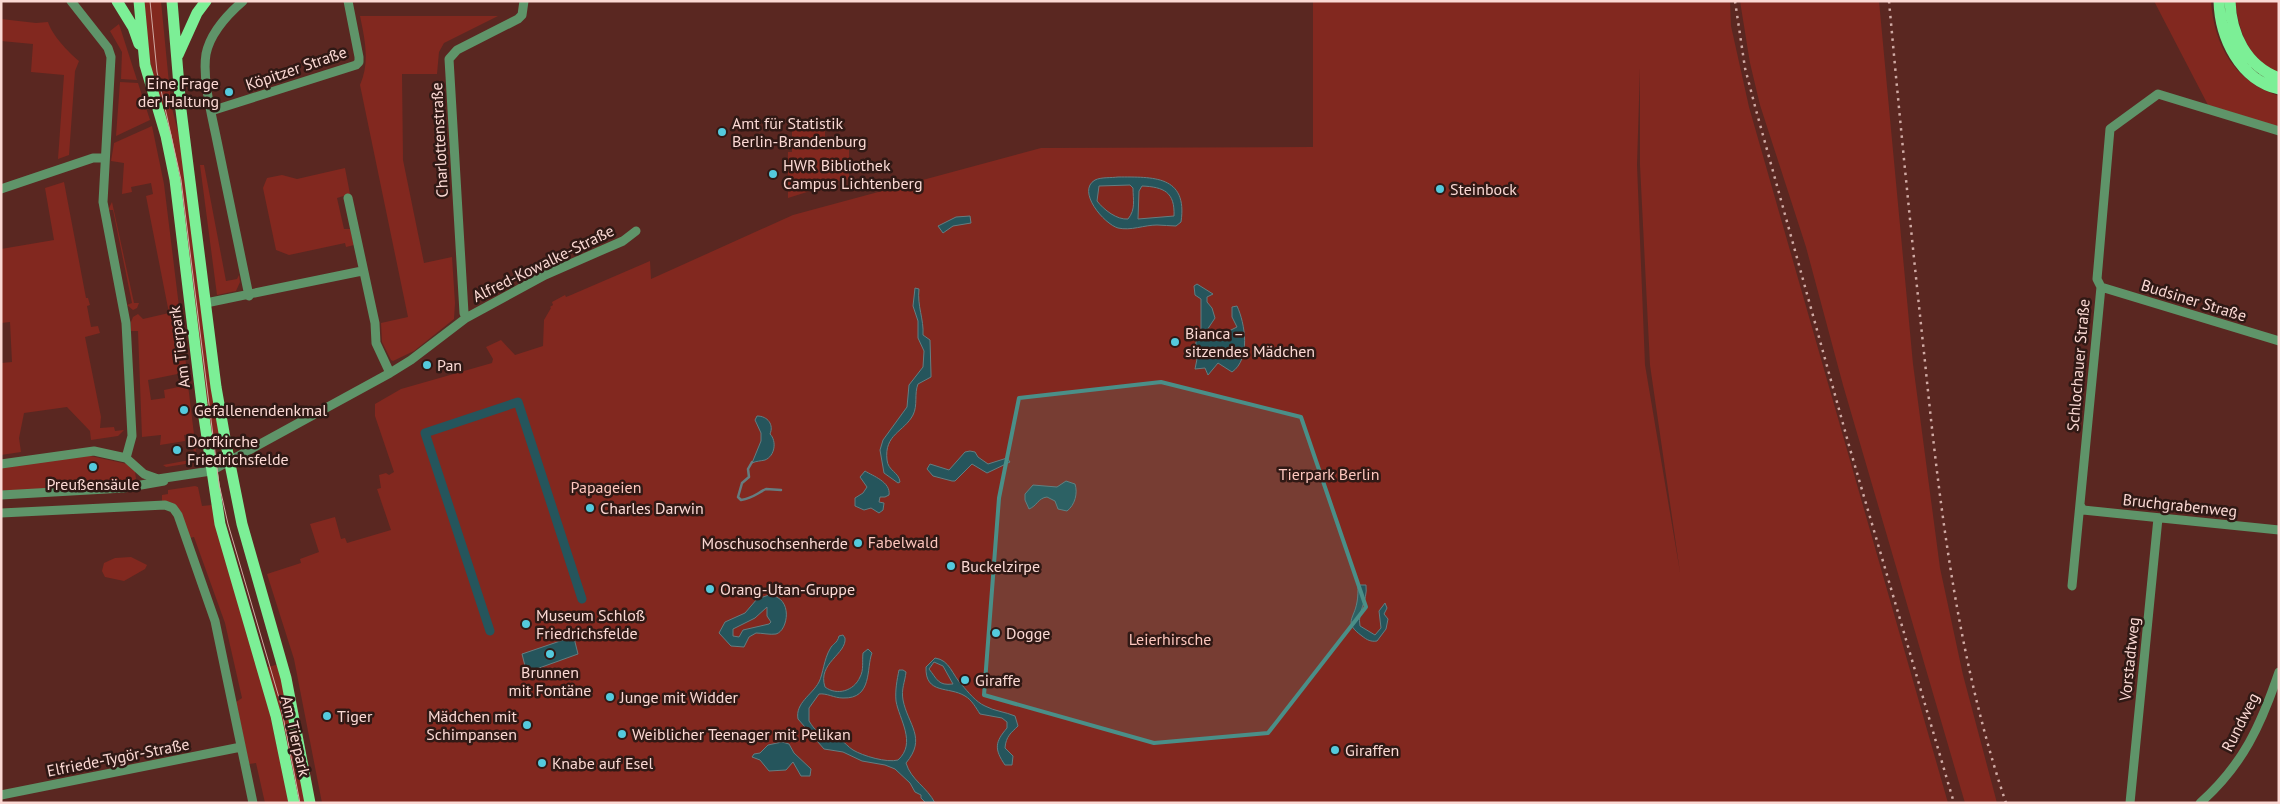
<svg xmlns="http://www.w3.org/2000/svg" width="2280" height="804" font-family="'PT Sans',sans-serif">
<rect width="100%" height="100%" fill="#5a2721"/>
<!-- green -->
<path fill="#82281f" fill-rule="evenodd" d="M 144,1 L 161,1 L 171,104 L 181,144 L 222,441 L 211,443 L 195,313 L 151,71 Z
M 1313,1 L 1730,1 L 1731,26 L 1749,107 L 1948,803 L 322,803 L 294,659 L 267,574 L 301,563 L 300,559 L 319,552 L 310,524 L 335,517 L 341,539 L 345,538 L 347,543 L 391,530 L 377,489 L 381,488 L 379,475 L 386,473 L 389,475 L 394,472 L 375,416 L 375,404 L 401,389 L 492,363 L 493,359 L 486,347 L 501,340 L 515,355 L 543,346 L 544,320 L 551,308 L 550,307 L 553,305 L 552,302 L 565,295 L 566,297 L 571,295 L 650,261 L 651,279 L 793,215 L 1041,148 L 1313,147 ZM 1640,68 L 1640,165 L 1650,365 L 1680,572 L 1645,365 L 1637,165 Z
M 1740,1 L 1879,1 L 1913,364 L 1940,568 L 1963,675 L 1997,803 L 1965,803 L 1843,385 L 1806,247 L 1760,105 L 1750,63 Z
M 2154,1 L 2211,1 C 2214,46 2235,82 2279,96 L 2279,127 L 2208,105 Z
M 2235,1 L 2279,1 L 2279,73 C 2248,59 2239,32 2235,1 Z
M 360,16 L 498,16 L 444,43 L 439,52 L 437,74 L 402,74 L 403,160 L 424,263 L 452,257 L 455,303 L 454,319 L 414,351 L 393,361 L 391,360 L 382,342 L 381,323 L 408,317 L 360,85 C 370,62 365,40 360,16 Z
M 1,19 L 36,23 L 48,22 C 52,35 68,52 79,61 L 75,71 L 69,155 L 58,159 L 64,75 L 31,72 L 33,44 L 1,41 Z
M 119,24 L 137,80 L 121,79 L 122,52 L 110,31 Z
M 120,82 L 138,83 L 150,120 L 116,136 Z
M 152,126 L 164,184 L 187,372 L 148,380 L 151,400 L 165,398 L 164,390 L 188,385 L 197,459 L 192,463 L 166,467 L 163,465 L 195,459 L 191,434 L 184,435 L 185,441 L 160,445 L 161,435 L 142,437 L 138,331 L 131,331 L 131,322 L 133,317 L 138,314 L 143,319 L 169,313 L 146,196 L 153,194 L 151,183 L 131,187 L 132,192 L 122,194 L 124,163 L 111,161 L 114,143 Z
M 792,128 L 825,128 L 825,149 L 849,149 L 849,179 L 819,185 L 807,192 L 788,198 L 788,152 L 792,152 Z
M 200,165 L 204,165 L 226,281 L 237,279 L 239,275 L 240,282 L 236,291 L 217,295 Z
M 345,168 L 350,194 L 337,198 L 344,229 L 350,229 L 354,245 L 346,247 L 345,243 L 289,255 L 276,250 L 263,188 L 267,178 L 282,175 L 297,179 Z
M 64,182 L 86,298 L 88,298 L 90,305 L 87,306 L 91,327 L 98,326 L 100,333 L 85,337 L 101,417 L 100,428 L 114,427 L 115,431 L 124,430 L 118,436 L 91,440 L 90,431 L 67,407 L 24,413 L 19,438 L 21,452 L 1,455 L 1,363 L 12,362 L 10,322 L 1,323 L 1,249 L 54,240 L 45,188 Z
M 112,202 L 134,303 L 139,303 L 137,308 L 133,310 L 127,305 L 132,303 L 113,210 L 108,210 Z
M 86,455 L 127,464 L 135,471 L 136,479 L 129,484 L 1,491 L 1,467 Z
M 195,486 L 198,487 L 202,506 L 212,505 L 270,714 L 289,803 L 265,803 L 256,763 L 249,764 L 236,702 L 242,698 L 225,623 L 194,537 L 189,538 L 182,515 L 162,501 L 162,495 L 168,494 L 168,490 Z
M 131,557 L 147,565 L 145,569 L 124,581 L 105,577 L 102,571 L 104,563 L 115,558 Z
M 279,664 L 306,803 L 297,803 L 265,668 Z"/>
<!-- water -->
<path fill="#25555c" stroke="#657d80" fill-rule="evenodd" d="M 1118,177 C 1153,177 1188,175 1181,222 L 1176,226 C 1170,226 1163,225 1157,225 C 1144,225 1131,231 1118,228 C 1104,224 1076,191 1095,180 C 1101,177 1111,178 1118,177 ZM 1130,185 L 1133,188 C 1133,200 1136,209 1128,219 C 1117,220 1104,210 1097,201 L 1099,186 ZM 1142,186 C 1164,187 1175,192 1174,216 L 1138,219 L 1139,191 Z
M 970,216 L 971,223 L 953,226 L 943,233 L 938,226 L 956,217 Z
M 1197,284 L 1213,294 L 1207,297 L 1207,302 L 1212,308 L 1215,318 L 1207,330 L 1207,333 L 1214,331 L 1225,333 L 1237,327 L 1232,317 L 1232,307 L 1237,306 C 1245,323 1251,359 1232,372 L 1218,363 L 1208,375 L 1205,368 L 1195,369 L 1197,359 L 1195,357 L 1196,342 L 1201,330 L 1201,299 L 1195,295 L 1194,286 Z
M 915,288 L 919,289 C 917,306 924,319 923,335 L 930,340 L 931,374 L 931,377 L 918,384 C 914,394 918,405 913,415 C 904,432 884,434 887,460 C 888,471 899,472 900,482 L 898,483 L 884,473 L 880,450 L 883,440 L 907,407 L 909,385 L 923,367 L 924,351 L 918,338 L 918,321 L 913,306 Z
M 757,416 C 768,416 774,425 770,434 C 777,441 775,456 765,460 C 761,461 756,461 752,463 L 761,441 L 761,433 L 755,420 Z
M 970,451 L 975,452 L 978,457 L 988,464 L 1007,458 L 1010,462 L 987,473 L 972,464 L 955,481 L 952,481 L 933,476 L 927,469 L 930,464 L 949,470 L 965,452 Z
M 865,471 C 873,476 891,482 889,495 L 885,497 L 880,497 L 879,502 L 884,503 L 883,510 L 879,513 L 871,508 L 864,510 L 855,506 L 855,498 L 863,493 L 867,487 L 860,477 Z
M 1066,481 L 1075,484 C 1078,493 1075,505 1067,511 L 1058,509 L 1055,501 L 1047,497 C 1038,498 1037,506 1029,509 L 1025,500 L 1025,494 L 1033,485 L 1057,487 Z
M 1358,585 L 1366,585 C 1368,602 1357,611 1360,626 L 1375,635 L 1381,628 L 1379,611 L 1385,603 L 1387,608 L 1384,614 L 1388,619 L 1386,629 L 1377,641 C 1371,642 1367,640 1362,636 C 1343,622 1354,620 1357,602 C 1358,597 1358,591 1358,585 Z
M 769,595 C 794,597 788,631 776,634 C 770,635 762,633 756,633 L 749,637 L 744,647 L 731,646 L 719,633 L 725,622 L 745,613 L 757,599 ZM 767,607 L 767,616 L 771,622 L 769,624 L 743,630 L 739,637 L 733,636 L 733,629 L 755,618 Z
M 843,635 L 845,638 C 847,654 817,663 825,687 C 837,696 854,691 860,677 C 864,670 862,661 863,653 L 868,649 L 872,653 C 866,668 873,699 843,698 C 834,698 827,693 819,694 L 809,708 L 809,721 C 821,740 824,732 840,740 C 845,742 848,747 853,750 C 863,756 887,763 898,760 C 917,743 899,719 896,701 C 895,690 897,680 899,670 L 903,670 L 906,672 C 905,682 901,689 903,700 C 908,725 927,738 906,763 C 911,780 927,787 935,803 L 926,803 L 921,798 L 921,795 L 915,792 L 910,783 L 895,769 L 885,765 L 862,761 L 843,752 L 824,749 L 798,719 C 795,703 812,695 819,682 C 823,674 824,659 830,649 C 833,643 837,644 839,636 Z
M 572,637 L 574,638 L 578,654 L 528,672 L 526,670 L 522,654 Z
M 935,658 C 950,660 952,675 962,685 C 968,692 976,702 985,706 C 994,711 1006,712 1015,716 L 1018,726 C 1011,733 1006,736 1005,748 L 1013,756 L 1012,765 L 1005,765 C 994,749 995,742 1007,728 L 1007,722 L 1002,718 L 980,714 C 976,708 972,700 965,696 C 949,686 925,695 926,667 ZM 934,662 L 943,666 L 953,684 C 938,686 937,679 929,669 Z
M 782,742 L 789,744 L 794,753 L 811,769 L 810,776 L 801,776 L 793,762 L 786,770 L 769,771 L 760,760 L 752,757 L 754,754 L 760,753 L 768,745 Z"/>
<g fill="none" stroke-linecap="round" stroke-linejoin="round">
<!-- stream -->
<path stroke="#657d80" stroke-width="2.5" d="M 752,462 L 748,469 L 749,477 L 742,483 L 738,497 L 741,500 C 753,498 756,494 766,489 L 781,490"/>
<!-- canal -->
<path stroke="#25555c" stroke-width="9" d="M 490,631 L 425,433 L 518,402 L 582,599"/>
<!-- minor -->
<path stroke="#5f9469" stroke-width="9" d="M 71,1 L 108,48 L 111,57 L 103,202 L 126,323 L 132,436 L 126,458
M 243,1 C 228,14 210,34 206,54 C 202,79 212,116 217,141 C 228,193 238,244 249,296
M 211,111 L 356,65 L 359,62 L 359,57 L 348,1
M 1,189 L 93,158 L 104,158
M 348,198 L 375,323 L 376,343 L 390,373
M 2101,287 L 2279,341
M 206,303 L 362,271
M 466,318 L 464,313 L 449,59 L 457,50 L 518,19 L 522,15 L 524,1
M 1,464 L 94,451 L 126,458 L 144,474 L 158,479 L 211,471 L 390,373 L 411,360 L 466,318 L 545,275 L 623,241 L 636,231
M 1,495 L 124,488 L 164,481
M 2080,505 L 2083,510 L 2279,530
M 1,513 L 165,505 L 173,508 L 178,515 L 215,621 L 253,803
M 2072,586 L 2101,287 L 2097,279 L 2110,129 L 2158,94 L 2279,131
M 1,795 L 241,747
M 2130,803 L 2158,518
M 2200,803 C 2243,765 2261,725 2279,672"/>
<!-- major -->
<path stroke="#7cef96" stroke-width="11" d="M 117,1 L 133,27 L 139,44
M 139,1 L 145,65 L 166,136 L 175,180 L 202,404 L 220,524 L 276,716 L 294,803
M 172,1 L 181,110 L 216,387 L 226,444 L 242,524 L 286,678 L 310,803
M 2219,1 C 2220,38 2240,80 2279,89
M 2230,1 C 2231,34 2246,66 2279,78
M 178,55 L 197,13 L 206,1"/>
<!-- tram -->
<path stroke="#d0aaa4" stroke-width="1" d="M 150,1 L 157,72 L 181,180 L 219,484 L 228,524 L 280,701 L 300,803"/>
<!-- rail -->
<path stroke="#d0aaa4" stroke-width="2.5" stroke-dasharray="2.5 5" stroke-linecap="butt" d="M 1735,1 L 1745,68 L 1756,110 L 1850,449 L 1954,803
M 1889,1 C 1900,122 1912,242 1925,362 C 1940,510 1958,661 2006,803"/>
</g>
<!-- marked area -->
<path fill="#4a8f88" fill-opacity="0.2" stroke="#4a8f88" stroke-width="4" stroke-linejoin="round" d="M 1161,382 L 1301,417 L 1366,607 L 1268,733 L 1154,743 L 984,695 L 999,498 L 1019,398 Z"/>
<!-- markers -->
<g fill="#54cadd" stroke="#301915" stroke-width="2">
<circle cx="229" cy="92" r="5"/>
<circle cx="722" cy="132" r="5"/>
<circle cx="773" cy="174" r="5"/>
<circle cx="1440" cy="189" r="5"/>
<circle cx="1175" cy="342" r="5"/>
<circle cx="427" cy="365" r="5"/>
<circle cx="184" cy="410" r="5"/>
<circle cx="177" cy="450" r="5"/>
<circle cx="93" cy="467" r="5"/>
<circle cx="590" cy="508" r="5"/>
<circle cx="858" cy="543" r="5"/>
<circle cx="951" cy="566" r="5"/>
<circle cx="710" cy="589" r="5"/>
<circle cx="526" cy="624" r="5"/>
<circle cx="996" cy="633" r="5"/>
<circle cx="550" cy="654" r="5"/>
<circle cx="965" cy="680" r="5"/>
<circle cx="610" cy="697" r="5"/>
<circle cx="327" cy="716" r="5"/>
<circle cx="527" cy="725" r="5"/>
<circle cx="622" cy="734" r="5"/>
<circle cx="1335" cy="750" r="5"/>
<circle cx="542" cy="763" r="5"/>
</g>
<g text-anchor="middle" stroke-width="5" stroke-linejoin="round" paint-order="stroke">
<!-- street labels -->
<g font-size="16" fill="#fbd9d4" stroke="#301915">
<text transform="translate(296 68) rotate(-19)" y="6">Köpitzer Straße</text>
<text transform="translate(439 140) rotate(-93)" y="6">Charlottenstraße</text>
<text transform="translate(543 263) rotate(-26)" y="6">Alfred-Kowalke-Straße</text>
<text transform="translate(2194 300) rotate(17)" y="6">Budsiner Straße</text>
<text transform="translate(179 347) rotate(-97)" y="6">Am Tierpark</text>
<text transform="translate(2078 365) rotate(-85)" y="6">Schlochauer Straße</text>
<text transform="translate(2180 505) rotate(6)" y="6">Bruchgrabenweg</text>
<text transform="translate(2129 659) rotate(-84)" y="6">Vorstadtweg</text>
<text transform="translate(2240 722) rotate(-63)" y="6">Rundweg</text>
<text transform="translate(296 736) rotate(77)" y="6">Am Tierpark</text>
<text transform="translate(118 757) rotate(-11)" y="6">Elfriede-Tygör-Straße</text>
</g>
<!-- poi labels -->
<g font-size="16" fill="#fbd9d4" stroke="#301915" text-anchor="start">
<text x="219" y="89" text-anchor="end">Eine Frage<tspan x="219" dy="18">der Haltung</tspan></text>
<text x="732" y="129">Amt für Statistik<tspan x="732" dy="18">Berlin-Brandenburg</tspan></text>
<text x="783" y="171">HWR Bibliothek<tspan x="783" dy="18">Campus Lichtenberg</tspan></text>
<text x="1450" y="195">Steinbock</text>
<text x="1185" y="339">Bianca –<tspan x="1185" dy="18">sitzendes Mädchen</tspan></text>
<text x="437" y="371">Pan</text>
<text x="194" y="416">Gefallenendenkmal</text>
<text x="187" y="447">Dorfkirche<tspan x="187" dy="18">Friedrichsfelde</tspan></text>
<text x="93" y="490" text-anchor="middle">Preußensäule</text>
<text x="600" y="514">Charles Darwin</text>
<text x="848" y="549" text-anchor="end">Moschusochsenherde</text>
<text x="961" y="572">Buckelzirpe</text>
<text x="720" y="595">Orang-Utan-Gruppe</text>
<text x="536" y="621">Museum Schloß<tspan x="536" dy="18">Friedrichsfelde</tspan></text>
<text x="1006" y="639">Dogge</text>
<text x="550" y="678" text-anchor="middle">Brunnen<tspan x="550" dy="18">mit Fontäne</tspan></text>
<text x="975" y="686">Giraffe</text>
<text x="620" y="703">Junge mit Widder</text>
<text x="337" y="722">Tiger</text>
<text x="517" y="722" text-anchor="end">Mädchen mit<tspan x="517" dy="18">Schimpansen</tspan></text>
<text x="632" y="740">Weiblicher Teenager mit Pelikan</text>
<text x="1345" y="756">Giraffen</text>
<text x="552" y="769">Knabe auf Esel</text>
</g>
<!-- park labels -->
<g font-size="16" fill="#fec7be" stroke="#301915">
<text x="1329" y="480">Tierpark Berlin</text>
<text x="606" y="493">Papageien</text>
<text x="903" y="548">Fabelwald</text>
<text x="1170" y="645">Leierhirsche</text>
</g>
</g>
<!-- border -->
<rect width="2280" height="804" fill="none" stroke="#fbd9d4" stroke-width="5"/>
</svg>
